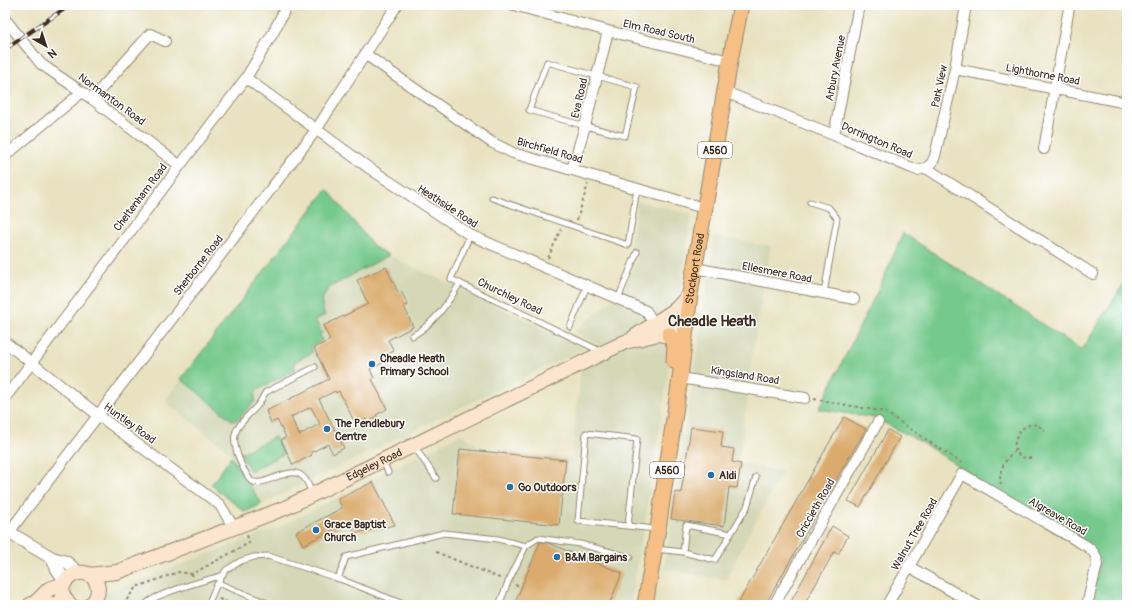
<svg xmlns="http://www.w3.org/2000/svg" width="1132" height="610" font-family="Pangolin,sans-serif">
<rect width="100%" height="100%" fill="#fff"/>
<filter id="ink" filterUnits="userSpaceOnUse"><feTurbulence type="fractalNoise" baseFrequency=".025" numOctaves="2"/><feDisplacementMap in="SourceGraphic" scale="8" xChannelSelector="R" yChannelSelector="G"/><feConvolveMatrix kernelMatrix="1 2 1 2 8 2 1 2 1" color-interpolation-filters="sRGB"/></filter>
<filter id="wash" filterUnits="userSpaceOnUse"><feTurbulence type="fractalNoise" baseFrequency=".012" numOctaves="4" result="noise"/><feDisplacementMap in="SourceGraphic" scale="16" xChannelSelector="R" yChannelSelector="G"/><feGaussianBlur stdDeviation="0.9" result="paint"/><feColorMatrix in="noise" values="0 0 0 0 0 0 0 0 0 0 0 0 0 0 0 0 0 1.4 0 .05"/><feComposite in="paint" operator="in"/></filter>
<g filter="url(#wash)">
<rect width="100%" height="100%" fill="#e8e2c0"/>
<!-- built -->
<path fill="#d4d8b7" d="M 327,189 L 378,250 L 584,348 L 245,512 L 211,485 L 231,457 L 231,453 L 165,401 Z
M 638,201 L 692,215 L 648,504 L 630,605 L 74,605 L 282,526 L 461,434 L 482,448 L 572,458 L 581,368 L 600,345 L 574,332 L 623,292 L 640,250 L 630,248 Z
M 715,236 L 771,246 L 748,380 L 749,391 L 738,463 L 783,471 L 748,535 L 726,580 L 664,569 Z"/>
<!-- green -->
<path fill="#75c98c" stroke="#587a55" d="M 327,189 L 375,248 L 389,255 L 330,287 C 322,297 319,302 325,315 L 315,320 L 322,333 L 320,335 L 322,341 L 311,346 L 313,352 L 294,362 L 295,370 L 257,390 L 255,394 L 255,401 L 238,419 L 233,421 L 181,379 Z
M 903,233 L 1082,350 L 1127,278 L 1127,605 L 1090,605 L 1100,560 L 960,473 L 957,465 L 921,442 L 875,418 L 819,409 L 882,282 Z
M 275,437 L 284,454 L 250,471 L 241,453 Z
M 231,457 L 262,504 L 245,512 L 211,485 Z"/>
<g id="blocks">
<!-- building -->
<path fill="#daab6c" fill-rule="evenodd" d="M 386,267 L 398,292 L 401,291 L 408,305 L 404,306 L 413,327 L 388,340 L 394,351 L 384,356 L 387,361 L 370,369 L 374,378 L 372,379 L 387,409 L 376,415 L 377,417 L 368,422 L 366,419 L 356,425 L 339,391 L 336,393 L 335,391 L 319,399 L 344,448 L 333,454 L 328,444 L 310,453 L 312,455 L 293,465 L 281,440 L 286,437 L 277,420 L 271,423 L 266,411 L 329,379 L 314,348 L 330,340 L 323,326 L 368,304 L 357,280 ZM 311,407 L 320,424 L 299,435 L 291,417 Z
M 844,417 L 866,429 L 847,461 L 765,605 L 737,605 Z
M 691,427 L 723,431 L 721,447 L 734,449 L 732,462 L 741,464 L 737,488 L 729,487 L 724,526 L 671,519 L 675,492 L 681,493 Z
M 888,430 L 900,437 L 860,507 L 848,501 Z
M 460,449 L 566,460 L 559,525 L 453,514 Z
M 373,482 L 395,525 L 355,533 L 349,522 L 303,545 L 296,532 L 342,508 L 338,499 Z
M 832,526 L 848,536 L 838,554 L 834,552 L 804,605 L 789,605 Z
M 540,542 L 548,543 L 622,573 L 609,605 L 514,605 Z"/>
</g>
</g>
<g filter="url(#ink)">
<use href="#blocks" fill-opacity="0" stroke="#92866f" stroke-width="1"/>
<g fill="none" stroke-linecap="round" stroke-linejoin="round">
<defs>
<path id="service" d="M 547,62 L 597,76 L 637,87 L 625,136 L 585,126 L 529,110 Z
M 492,198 L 628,245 L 637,188
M 810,202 L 829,208 L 837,218 L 824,293
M 470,235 L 451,279 L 600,351
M 618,299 L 637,252
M 570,327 L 587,286
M 412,336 C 433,325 448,303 460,283
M 414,446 L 436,478
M 383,461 L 388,472
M 312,493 C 310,489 308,483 305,479 C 291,461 265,489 251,481 C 243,470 229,442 237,429 C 242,420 251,413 258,405 C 262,401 262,396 266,392 L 315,367
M 628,526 L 637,439 L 586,433 L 578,521 L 656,529
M 656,549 L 683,552 L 715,560 L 747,507 L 756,477
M 683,552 L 686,525 L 731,534
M 338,579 L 346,557 L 444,533 L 498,539 L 526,546 L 538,538 L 580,544 L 630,557
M 218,583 L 272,605
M 145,605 C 152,594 208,580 223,575
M 208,605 L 216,586 L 226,570 L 241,561 L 254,557 L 268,556 L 340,579 L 406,605
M 499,605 L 508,582 L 526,546"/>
<path id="minor" d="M 514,5 L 608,31 L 730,61
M 5,19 L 41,64 L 92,99 L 179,165
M 365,54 L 491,142 L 513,153 L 704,208
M 955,69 L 1127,103
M 246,78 L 369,168 L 470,235 L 646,311 L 654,323
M 725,92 L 834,135 L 907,166 L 917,170 L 926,168 L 1093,274
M 92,99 L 150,34 L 165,41
M 834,135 L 859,5
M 1044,149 L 1069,8
M 5,156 L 82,92
M 926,168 L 932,163 L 935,156 L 955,69 L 966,5
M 572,169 L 585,126 L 608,31
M 695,268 L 854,299
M 5,342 L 98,415 L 220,505 L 234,528
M 680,378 L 805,398
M 5,398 L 246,78 L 273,33 L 287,5
M 9,532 L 316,130 L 397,5
M 908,566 L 976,605
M 774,605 L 878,422
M 887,605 L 962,474 L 1088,547 C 1094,552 1097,556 1097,564 L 1087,605"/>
<path id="tertiary" d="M 5,530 L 52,558 L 66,562 L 79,573
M 52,558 L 57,569 L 65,581"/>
<g id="secondary">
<path d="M 657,322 L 687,326"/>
<path d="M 634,337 L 675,310 L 690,294"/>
<path id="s1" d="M 89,575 L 117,572 L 285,508 L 625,342 L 658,334 L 680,337"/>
<path d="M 35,603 L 49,589 L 64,584"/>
<path d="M 30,605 L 35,603 L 53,604 L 67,602"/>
<path d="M 71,605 C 42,582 94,555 98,589 C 98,596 95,601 90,605"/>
</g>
<g id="primary">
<path d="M 669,335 L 675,345 L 674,361"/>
<path id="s2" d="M 645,605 L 658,529 L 680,378 L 690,294 L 730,61 L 741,5"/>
</g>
</defs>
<!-- service casing -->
<use href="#service" stroke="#92866f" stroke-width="7"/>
<!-- minor casing -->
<use href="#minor" stroke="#92866f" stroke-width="12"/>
<!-- tertiary casing -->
<use href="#tertiary" stroke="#92866f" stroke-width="14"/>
<!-- secondary casing -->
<use href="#secondary" stroke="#92866f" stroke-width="16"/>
<!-- primary casing -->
<use href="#primary" stroke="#92866f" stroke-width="17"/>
<!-- path -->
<path stroke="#92866f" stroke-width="2" stroke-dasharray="3 3" stroke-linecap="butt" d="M 577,220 L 588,184
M 548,258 L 561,229
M 814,399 L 885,412 L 963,464
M 1031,458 C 1002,460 1017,419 1037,425 C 1039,426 1042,429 1045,430
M 1001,485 C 998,471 1004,460 1015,451
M 436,552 L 502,579
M 193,576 L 192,574 L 249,543 L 247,535
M 515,585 L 521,587
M 219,599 L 235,605
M 123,605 L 136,587 L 179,572 L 192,574"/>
<!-- service -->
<use href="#service" stroke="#fff" stroke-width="5"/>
<!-- minor -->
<use href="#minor" stroke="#fff" stroke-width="10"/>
<!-- tertiary -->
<use href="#tertiary" stroke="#fff" stroke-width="12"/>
<!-- secondary -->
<use href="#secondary" stroke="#fbe5cf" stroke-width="14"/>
<!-- primary -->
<use href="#primary" stroke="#f5bf86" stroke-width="15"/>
<defs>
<path id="rail" d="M 5,49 L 70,5"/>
</defs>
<!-- rail casing -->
<use href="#rail" stroke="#3b2a1e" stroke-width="4.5"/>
<!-- rail -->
<use href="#rail" stroke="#fff" stroke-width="3" stroke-dasharray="9" stroke-linecap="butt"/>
</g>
</g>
<!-- markers -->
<g fill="#1f6fb2" stroke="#fff" stroke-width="1.5">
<circle cx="372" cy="364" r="4"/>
<circle cx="327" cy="429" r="4"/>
<circle cx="711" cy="475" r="4"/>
<circle cx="510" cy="487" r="4"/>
<circle cx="316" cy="530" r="4"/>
<circle cx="557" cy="557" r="4"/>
</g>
<g text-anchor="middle" stroke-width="3" stroke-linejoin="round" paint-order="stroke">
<!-- shield labels -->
<g fill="#fff" stroke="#766a62" stroke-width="1">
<rect x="698" y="142" width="34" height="16" rx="3"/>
<rect x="650" y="462" width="34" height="16" rx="3"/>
</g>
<g font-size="10" font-weight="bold" fill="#3b2a1e">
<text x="715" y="154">A560</text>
<text x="667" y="474">A560</text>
</g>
<!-- street labels -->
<g font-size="11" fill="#3b2a1e" stroke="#fff">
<text transform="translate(659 31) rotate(13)" y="4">Elm Road South</text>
<text transform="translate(835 68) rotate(-79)" y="4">Arbury Avenue</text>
<text transform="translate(1043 74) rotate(11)" y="4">Lighthorne Road</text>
<text transform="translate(939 86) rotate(-78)" y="4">Park View</text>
<text transform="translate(579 98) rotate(-77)" y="4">Eva Road</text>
<text transform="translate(112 99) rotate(36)" y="4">Normanton Road</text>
<text transform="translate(877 140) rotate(23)" y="4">Dorrington Road</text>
<text transform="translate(550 150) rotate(16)" y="4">Birchfield Road</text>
<text transform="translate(140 197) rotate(-53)" y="4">Cheltenham Road</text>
<text transform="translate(448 206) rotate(33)" y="4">Heathside Road</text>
<text transform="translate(198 265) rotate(-52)" y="4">Sherborne Road</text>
<text dy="4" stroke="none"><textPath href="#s2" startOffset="340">Stockport Road</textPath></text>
<text transform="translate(777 272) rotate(11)" y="4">Ellesmere Road</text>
<text transform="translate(510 296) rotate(26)" y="4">Churchley Road</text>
<text transform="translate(745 375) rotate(9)" y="4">Kingsland Road</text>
<text transform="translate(130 423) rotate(36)" y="4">Huntley Road</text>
<text dy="4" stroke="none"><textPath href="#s1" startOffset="307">Edgeley Road</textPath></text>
<text transform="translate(815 508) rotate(-60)" y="4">Criccieth Road</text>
<text transform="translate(1058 516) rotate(30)" y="4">Algreave Road</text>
<text transform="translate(914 534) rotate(-60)" y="4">Walnut Tree Road</text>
</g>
<!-- poi labels -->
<g font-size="11" font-weight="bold" fill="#3b2a1e" stroke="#fff" text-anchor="start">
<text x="380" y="362">Cheadle Heath<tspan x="380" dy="13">Primary School</tspan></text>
<text x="335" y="427">The Pendlebury<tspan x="335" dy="13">Centre</tspan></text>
<text x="719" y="479">Aldi</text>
<text x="518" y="491">Go Outdoors</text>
<text x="324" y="528">Grace Baptist<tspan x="324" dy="13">Church</tspan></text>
<text x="565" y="561">B&amp;M Bargains</text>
</g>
<!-- district labels -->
<g font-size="15" font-weight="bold" fill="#3b2a1e" stroke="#fff">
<text x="712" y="326">Cheadle Heath</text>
</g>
</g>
<!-- margin -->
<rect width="1132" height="610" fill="none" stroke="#fff" stroke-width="20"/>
<!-- north arrow -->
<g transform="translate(46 46) rotate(141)" stroke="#ffffff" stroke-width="3" paint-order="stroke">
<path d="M0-3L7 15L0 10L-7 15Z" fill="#3b2a1e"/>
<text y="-6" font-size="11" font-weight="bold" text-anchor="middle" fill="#3b2a1e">N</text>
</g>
</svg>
